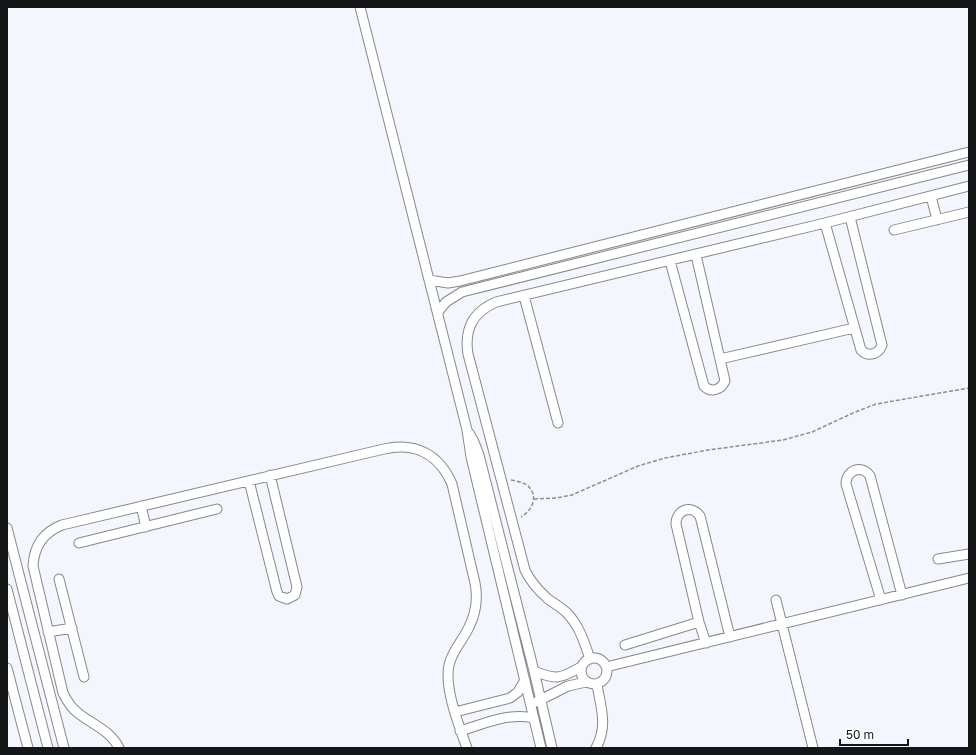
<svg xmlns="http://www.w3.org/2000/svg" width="976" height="755" font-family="'Golos Text',sans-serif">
<rect width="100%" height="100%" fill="#f3f6fc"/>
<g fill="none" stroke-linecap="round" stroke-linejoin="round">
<defs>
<path id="minor" d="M 360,7 L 467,430 L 471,457 L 541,748
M 931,196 L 937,220
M 825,223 L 861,350 C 868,357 878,355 882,345 L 850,217
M 894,230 L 969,212
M 670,261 L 704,386 C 711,393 721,390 725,381 L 696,255
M 429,280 L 448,283 L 460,281 L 969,152
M 524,296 L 558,423
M 438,312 L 446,302 L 462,292 L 969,165
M 720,359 L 854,328
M 469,433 L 474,442 L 479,455 L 534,671 L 552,748
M 249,481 L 277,592 L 279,596 L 287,599 L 295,595 L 297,587 L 270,475
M 141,506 L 146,527
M 7,528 L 64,748
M 79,543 L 217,509
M 938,559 L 969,554
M 59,579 L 84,677
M 7,589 L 48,748
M 776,600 L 813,748
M 881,600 L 846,484 C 846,470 862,464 870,476 L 902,595
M 48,632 L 72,628
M 706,643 L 699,622 L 676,524 C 676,510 691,504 700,516 L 730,637
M 625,645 L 699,622
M581 671a13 13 0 1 1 26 0a13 13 0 1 1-26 0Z
M 590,659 C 584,641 579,625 566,612 C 560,607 554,603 548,599 C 538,590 530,581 525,570 L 468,354 C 464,329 473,312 496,302 L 825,223 L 969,186
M 606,667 L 969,578
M 7,668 L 28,748
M 534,671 C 556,680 560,679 581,667
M 536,702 L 568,686 L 586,682
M 455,712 L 510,698 L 518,692 L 525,680
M 460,731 C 484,724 509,712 534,718
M 119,748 C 110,730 93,725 78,713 C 71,708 67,701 63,693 L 33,566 C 34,546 44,532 62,525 L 384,449 C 415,442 439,454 452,484 L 475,583 C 478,598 476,613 469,627 C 463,640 452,651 449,665 C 444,688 459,726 467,748
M 596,748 C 608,726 601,708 597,685"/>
</defs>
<!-- minor casing -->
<use href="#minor" stroke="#85888c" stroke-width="11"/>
<!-- path -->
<path stroke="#8c8e92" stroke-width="1.5" stroke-dasharray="4 2" stroke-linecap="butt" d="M 511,480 C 516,481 522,482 527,485 C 539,495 533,510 521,517
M 534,499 L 556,498 L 572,495 L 638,466 L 665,458 L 708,450 L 783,440 L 812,432 L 853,413 L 876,404 L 969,388"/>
<!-- minor -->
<use href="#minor" stroke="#fff" stroke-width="9"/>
</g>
<!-- border -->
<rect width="976" height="755" fill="none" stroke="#151618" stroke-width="16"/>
<!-- scale -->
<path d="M840 739v6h68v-6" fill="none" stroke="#151618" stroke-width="2"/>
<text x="846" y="739" font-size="12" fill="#151618" stroke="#ffffff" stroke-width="3" paint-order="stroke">50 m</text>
</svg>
